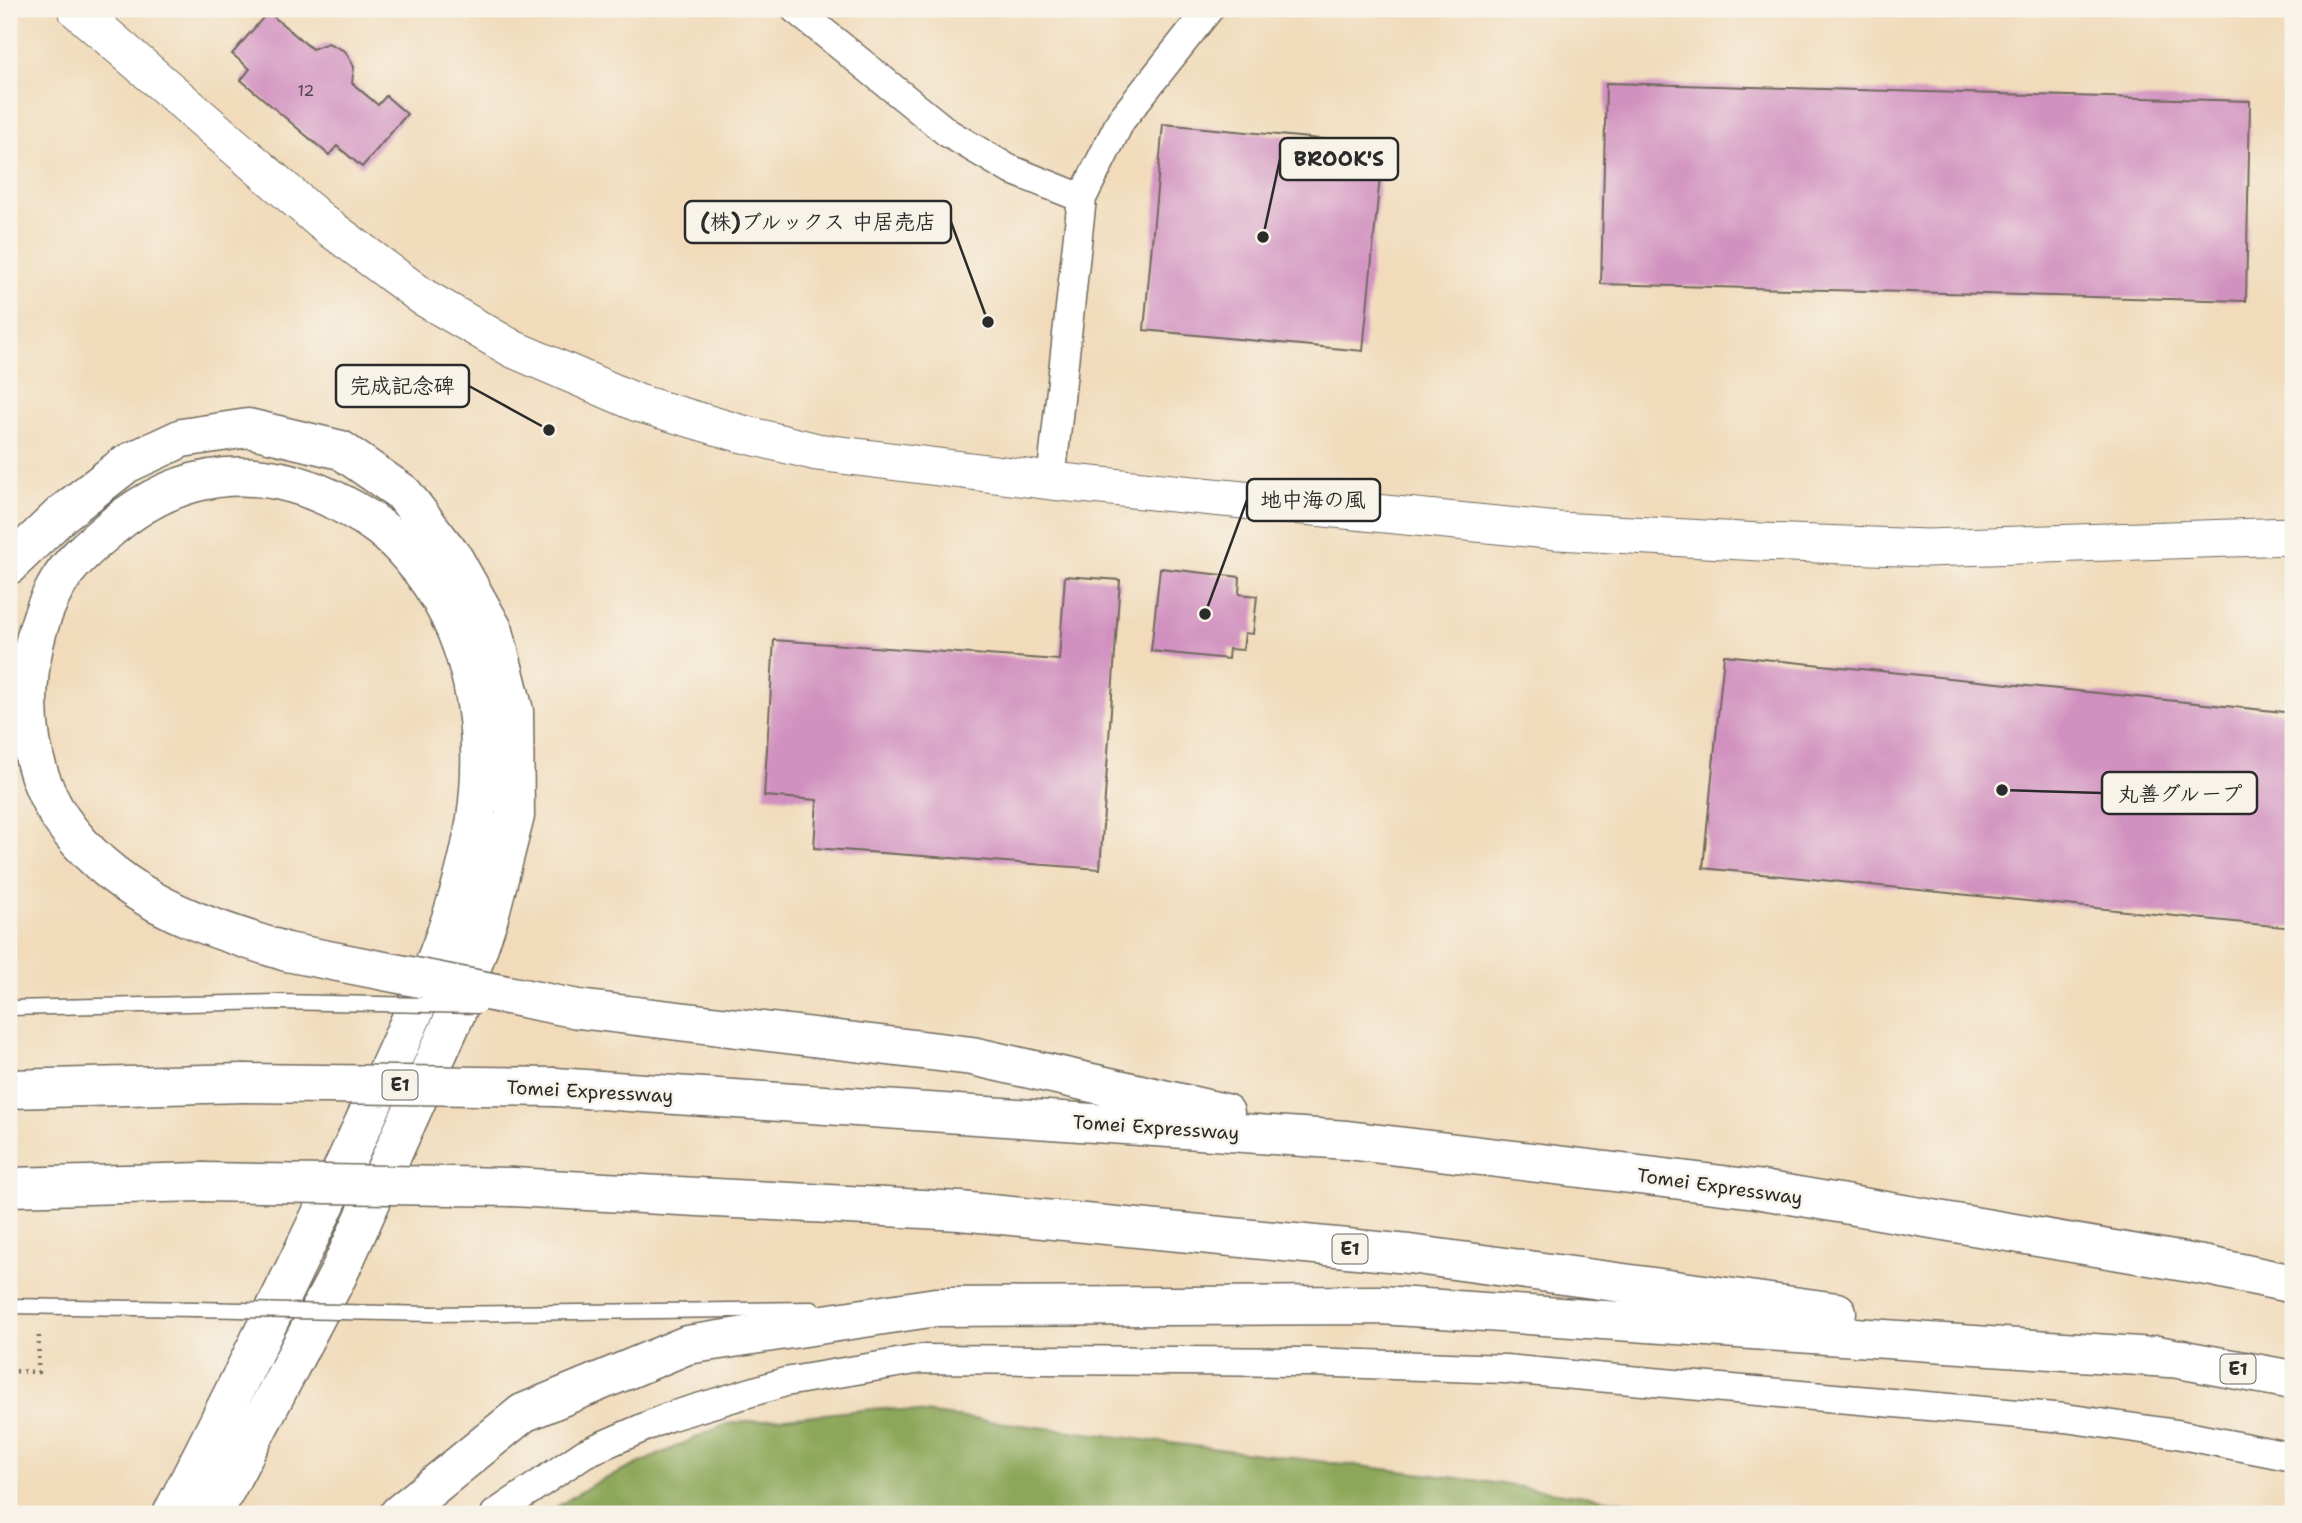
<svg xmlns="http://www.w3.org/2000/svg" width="2302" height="1523" font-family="'Shantell Sans','Klee One',sans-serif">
<rect width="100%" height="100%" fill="#f7f3e8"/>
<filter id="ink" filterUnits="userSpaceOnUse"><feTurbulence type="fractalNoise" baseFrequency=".0143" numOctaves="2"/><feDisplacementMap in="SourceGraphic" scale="14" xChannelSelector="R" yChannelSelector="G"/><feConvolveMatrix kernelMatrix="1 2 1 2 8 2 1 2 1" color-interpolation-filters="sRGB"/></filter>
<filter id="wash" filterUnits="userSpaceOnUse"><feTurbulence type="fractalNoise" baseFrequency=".00686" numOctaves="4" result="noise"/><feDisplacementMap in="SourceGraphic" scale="28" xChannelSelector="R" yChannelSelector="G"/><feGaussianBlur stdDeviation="1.57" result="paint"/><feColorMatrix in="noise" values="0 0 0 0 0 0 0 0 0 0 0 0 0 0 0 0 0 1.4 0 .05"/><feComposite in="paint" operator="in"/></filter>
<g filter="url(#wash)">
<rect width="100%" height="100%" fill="#f1dbbb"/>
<!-- forest -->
<path fill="#8da75a" stroke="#5c6942" stroke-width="2" d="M 882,1408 L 1466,1479 L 1710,1514 L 545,1514 L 592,1485 L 726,1424 Z"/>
<g id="blocks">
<!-- building -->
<path fill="#d191c0" d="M 268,12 L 312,49 L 328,43 L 345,51 L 354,67 L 352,83 L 378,105 L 386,96 L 407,114 L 362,167 L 337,146 L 329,155 L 241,80 L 250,69 L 232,54 Z
M 1606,83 L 2250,101 L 2246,301 L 1601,284 Z
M 1163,124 L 1383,145 L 1363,351 L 1144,330 Z
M 1160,568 L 1240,577 L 1239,594 L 1257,596 L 1253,634 L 1245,633 L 1243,650 L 1229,649 L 1228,659 L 1151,651 Z
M 1065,576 L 1120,580 L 1100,869 L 814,848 L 817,800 L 764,796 L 774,640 L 1059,660 Z
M 1724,655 L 2293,713 L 2293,928 L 1703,868 Z"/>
</g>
</g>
<g filter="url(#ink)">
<use href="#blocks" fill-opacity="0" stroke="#70695d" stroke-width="2"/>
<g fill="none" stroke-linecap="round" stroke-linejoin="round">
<defs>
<path id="service" d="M 9,1008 L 277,1002
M 9,1306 L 195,1309
M 433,1314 L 812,1309"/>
<path id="minor" d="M 795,9 L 948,133 L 1009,169 L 1082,198
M 1051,481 L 1082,198 L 1121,120 L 1209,9
M 495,1514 L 585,1453 L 668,1417 L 785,1382 L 921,1359 L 1309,1362 L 1505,1369 L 2065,1418 L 2177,1434 L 2293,1457"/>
<path id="tertiary" d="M 76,9 L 322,222 L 423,297 L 513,349 L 638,403 L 739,433 L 817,452 L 1051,481 L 1558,531 L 1760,542 L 1927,548 L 2293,536"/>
<path id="motorway" d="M 9,565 L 62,514 L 126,464 L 182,438 L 248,428 L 341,450 L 403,493 L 454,559 L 494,631 L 514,711 L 515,816 L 489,917 L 457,1011 L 338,1275 L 213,1514
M 578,1009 L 972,1056 L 1225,1113
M 555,1087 L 1347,1140 L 1756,1189 L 2208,1266 L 2293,1284
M 9,1089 L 244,1083
M 9,1187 L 202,1182
M 513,1187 L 960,1211 L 1409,1254 L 1837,1312
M 2157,1355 L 2293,1380
M 172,1514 C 241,1379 309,1243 372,1105 C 414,1011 460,922 476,818 C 489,727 473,629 411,558 C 390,533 371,519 342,504 C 261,461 183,468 112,527 C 93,543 71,561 58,583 C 23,642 18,731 47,794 C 62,828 94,861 124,882 C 173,918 230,934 287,952
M 399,1514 L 523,1413 L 687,1345 L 936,1307 L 1381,1305 L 2183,1359"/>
</defs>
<!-- service casing -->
<use href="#service" stroke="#70695d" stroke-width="17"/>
<!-- minor casing -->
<use href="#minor" stroke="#70695d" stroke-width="31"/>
<!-- tertiary casing -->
<use href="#tertiary" stroke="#70695d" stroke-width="39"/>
<!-- motorway casing -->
<use href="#motorway" stroke="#70695d" stroke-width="41"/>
<!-- path -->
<path stroke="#70695d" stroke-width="4.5" stroke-dasharray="2 5" stroke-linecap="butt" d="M 9,1371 L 38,1372 L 39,1332"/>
<!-- service -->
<use href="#service" stroke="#fff" stroke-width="14"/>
<!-- minor -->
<use href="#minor" stroke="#fff" stroke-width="28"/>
<!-- tertiary -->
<use href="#tertiary" stroke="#fff" stroke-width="37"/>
<!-- motorway -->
<use href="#motorway" stroke="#fff" stroke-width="38"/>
<defs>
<path id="service-bridge" d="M 277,1002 L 479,1006
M 195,1309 L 433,1314"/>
<path id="motorway-bridge" d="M 287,952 L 578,1009
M 244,1083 L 555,1087
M 202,1182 L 513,1187"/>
</defs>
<!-- service-bridge casing -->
<use href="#service-bridge" stroke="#70695d" stroke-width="17" stroke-linecap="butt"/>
<!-- motorway-bridge casing -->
<use href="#motorway-bridge" stroke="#70695d" stroke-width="41" stroke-linecap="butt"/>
<!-- service-bridge -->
<use href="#service-bridge" stroke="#fff" stroke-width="14"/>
<!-- motorway-bridge -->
<use href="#motorway-bridge" stroke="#fff" stroke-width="38"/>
</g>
</g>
<g text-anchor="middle" stroke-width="5" stroke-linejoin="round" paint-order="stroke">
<!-- number labels -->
<g font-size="16" fill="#544450">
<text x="306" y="96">12</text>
</g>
<!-- shield labels -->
<g fill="#f7f3e8" stroke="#686764" stroke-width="2">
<rect x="382.5" y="1070.5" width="35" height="29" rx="5"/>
<rect x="1332.5" y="1234.5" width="35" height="29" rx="5"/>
<rect x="2220.5" y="1354.5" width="35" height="29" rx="5"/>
</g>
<g font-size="18" font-weight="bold" fill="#2b2b2b">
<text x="400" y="1091">E1</text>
<text x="1350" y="1255">E1</text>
<text x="2238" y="1375">E1</text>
</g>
<!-- street labels -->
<g font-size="19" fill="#2b2b2b" stroke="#f7f3e8">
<text transform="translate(590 1091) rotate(3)" y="7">Tomei Expressway</text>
<text transform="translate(1156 1127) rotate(4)" y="7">Tomei Expressway</text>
<text transform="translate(1720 1186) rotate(8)" y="7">Tomei Expressway</text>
</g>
</g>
<!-- callouts -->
<path fill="none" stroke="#2b2b2b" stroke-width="2.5" d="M1263 237L1280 159M988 322L951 222M549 430L469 386M1205 614L1247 500M2002 790L2102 793"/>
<g fill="#2b2b2b" stroke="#f7f3e8" stroke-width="2.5">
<circle cx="1263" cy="237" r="7"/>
<circle cx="988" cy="322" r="7"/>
<circle cx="549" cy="430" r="7"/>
<circle cx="1205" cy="614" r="7"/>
<circle cx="2002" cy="790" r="7"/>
</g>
<g fill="#f7f3e8" stroke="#2b2b2b" stroke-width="2.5">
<rect x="1280" y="138" width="118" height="42" rx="7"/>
<rect x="685" y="201" width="266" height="42" rx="7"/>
<rect x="336" y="365" width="133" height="42" rx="7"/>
<rect x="1247" y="479" width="133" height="42" rx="7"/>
<rect x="2102" y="772" width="155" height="42" rx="7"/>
</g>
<g font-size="21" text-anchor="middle" font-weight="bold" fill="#2b2b2b">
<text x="1339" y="166">BROOK'S</text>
<text x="818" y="229">(株)ブルックス 中居売店</text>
<text x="402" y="393">完成記念碑</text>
<text x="1313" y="507">地中海の風</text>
<text x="2180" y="801">丸善グループ</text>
</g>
<!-- margin -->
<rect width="2302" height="1523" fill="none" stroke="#f7f3e8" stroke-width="35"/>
</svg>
